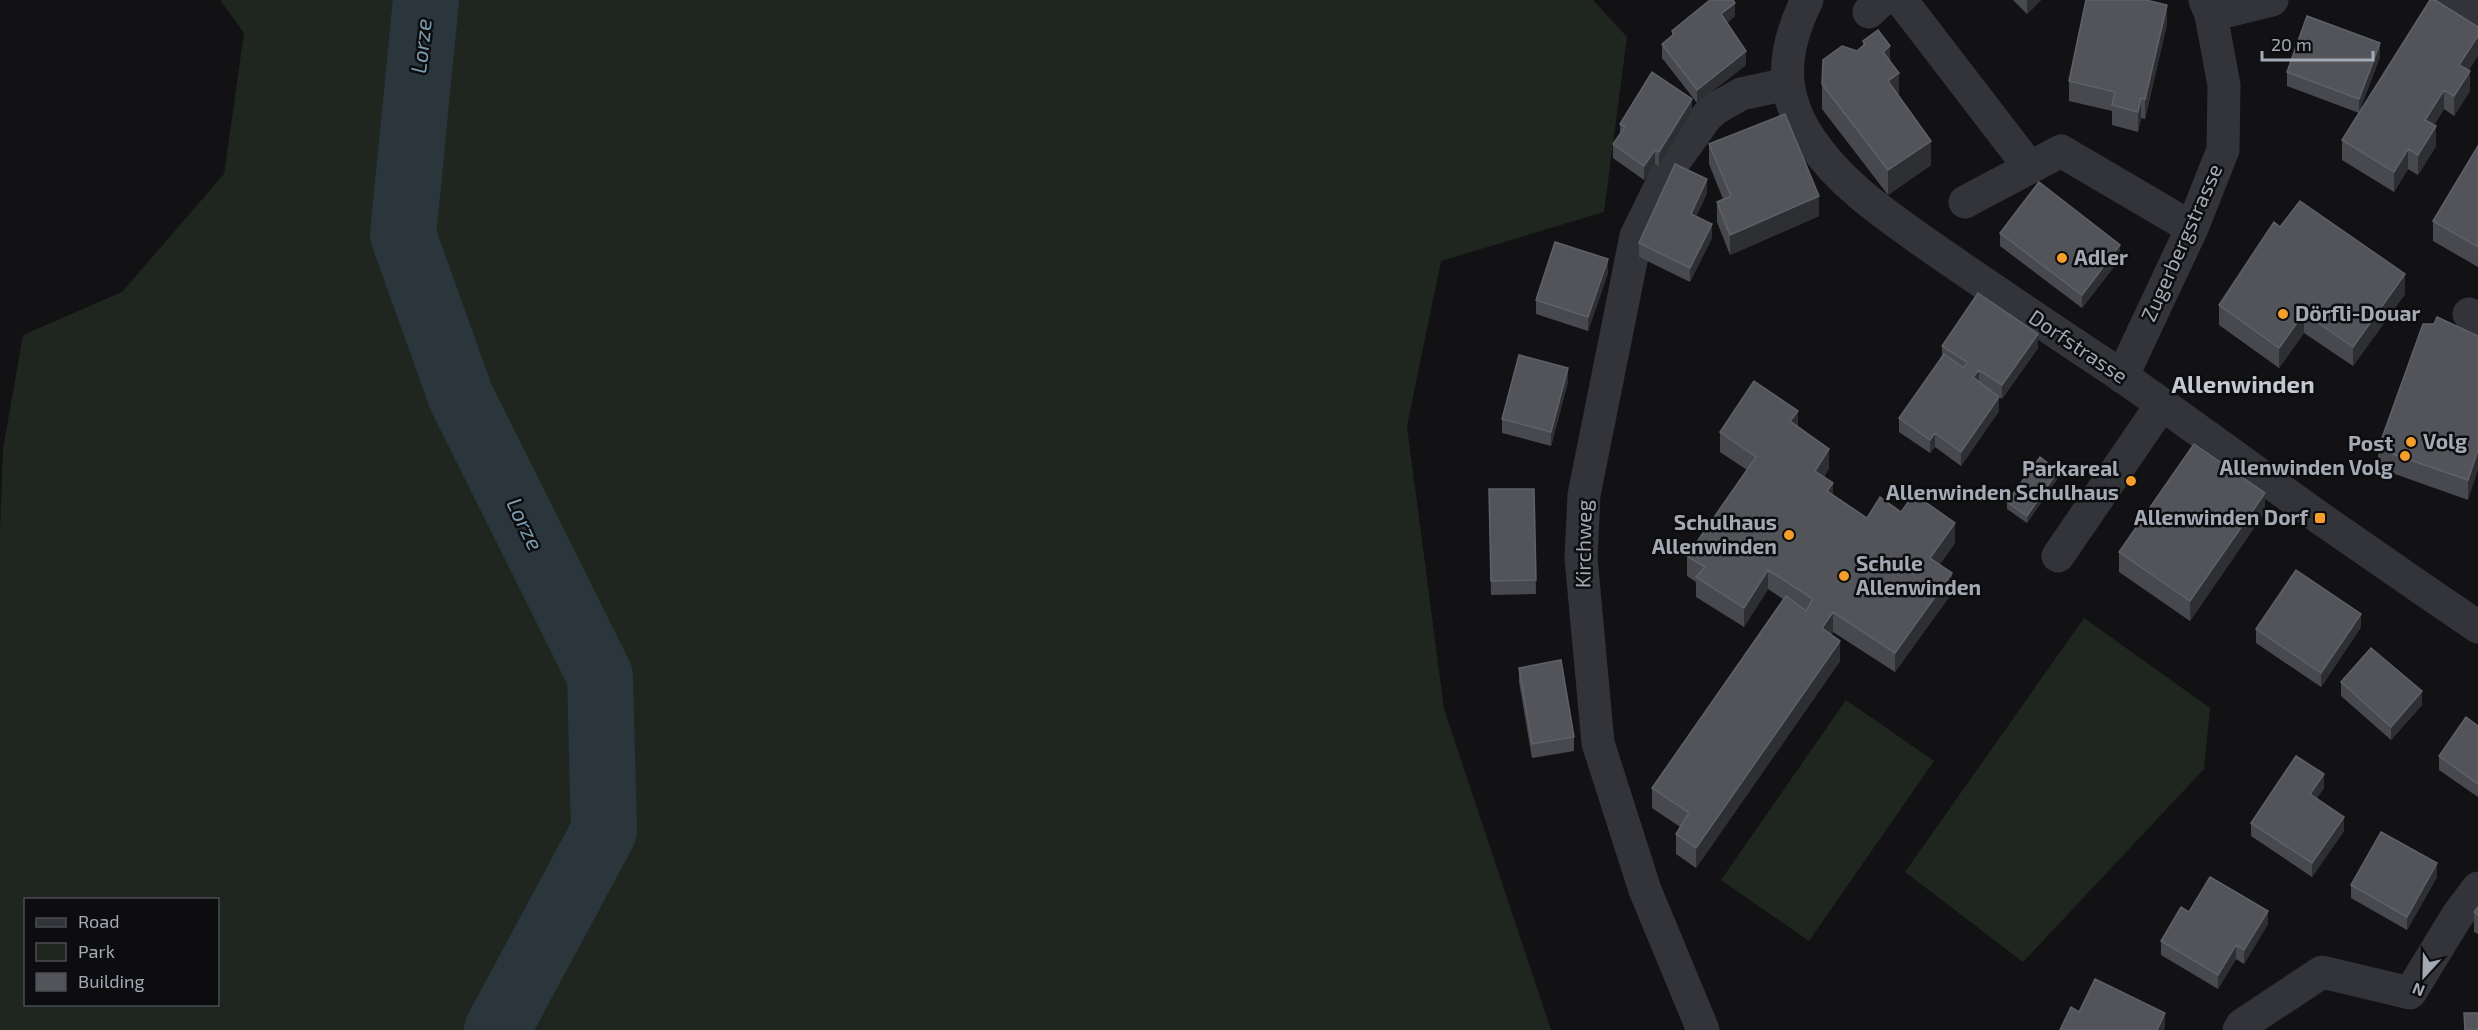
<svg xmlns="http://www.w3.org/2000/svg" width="2478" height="1030" font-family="'Exo 2',sans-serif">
<rect width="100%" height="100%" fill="#121214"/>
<!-- green -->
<path fill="#1e261f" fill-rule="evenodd" d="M 220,0 L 1593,0 L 1627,37 L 1604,212 L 1441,261 L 1407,426 L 1444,709 L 1551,1030 L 0,1030 L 0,531 L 3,449 L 23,335 L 122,292 L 224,174 L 244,33 ZM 26,900 L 218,900 L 218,1004 L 26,1004 Z
M 2084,618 L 2210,708 L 2204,769 L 2023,962 L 1905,872 Z
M 1846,700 L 1934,761 L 1809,941 L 1721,880 Z"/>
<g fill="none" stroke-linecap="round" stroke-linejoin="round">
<!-- river -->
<path stroke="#2b363c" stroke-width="66" d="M 426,0 L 403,235 L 461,397 L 600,676 L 604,831 L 497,1030"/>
<!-- minor -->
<path stroke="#333439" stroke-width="33" d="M 1807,0 C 1783,49 1778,91 1810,139 C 1841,186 1889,217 1934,249 C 1993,290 2053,330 2113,370 C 2183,418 2251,469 2320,518 C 2373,555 2425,591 2478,627
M 1901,0 L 2030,168
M 2450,0 L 2478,12
M 1869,12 L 1882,0
M 2211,15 L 2272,0
M 1965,202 L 2061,151 L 2192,228
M 2469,314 L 2478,324
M 2122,377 L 2192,228 L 2223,150 L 2224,85 L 2211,15 L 2205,0
M 2058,556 L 2162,404
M 1703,1030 L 1645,890 L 1598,743 L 1581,558 L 1584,495 L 1636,236 L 1669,169 L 1707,116 L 1715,109 L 1741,94 L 1788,84
M 2239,1030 L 2242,1025 L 2322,972 L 2410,993 L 2457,916 L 2478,888"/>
</g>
<!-- wall -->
<path fill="#48494f" d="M 2013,0 L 2041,0 L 2027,14 Z
M 1735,16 L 1727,23 L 1746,65 L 1697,103 L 1662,58 L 1662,44 L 1672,36 L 1672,31 Z
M 2167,24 L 2145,119 L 2141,118 L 2138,132 L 2112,125 L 2112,111 L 2069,101 L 2069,81 Z
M 1863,41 L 1890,61 L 1899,96 L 1931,165 L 1888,195 L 1822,109 L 1822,84 L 1863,46 Z
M 2478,56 L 2468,71 L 2470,91 L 2454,116 L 2444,109 L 2434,125 L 2436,146 L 2418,175 L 2408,169 L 2394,192 L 2342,160 L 2342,140 L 2359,113 L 2287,86 L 2287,72 L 2380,57 L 2359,112 Z
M 1692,113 L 1659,166 L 1655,164 L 1644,180 L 1613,158 L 1613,144 L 1620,134 L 1620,124 Z
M 1709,144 L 1819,216 L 1730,255 L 1717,222 L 1717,202 L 1723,199 L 1709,164 Z
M 2478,146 L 2478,267 L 2433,241 L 2433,221 Z
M 1707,193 L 1696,217 L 1712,238 L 1690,282 L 1639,257 L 1639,243 Z
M 2280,227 L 2405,294 L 2353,366 L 2304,333 L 2279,368 L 2219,325 L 2219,305 Z
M 2000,233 L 2120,259 L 2082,308 L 2000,246 Z
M 1608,273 L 1588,331 L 1536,314 L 1536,300 Z
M 2478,336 L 2468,500 L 2378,468 L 2378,449 Z
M 1942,346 L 2038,348 L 2002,399 L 1998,396 L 1999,411 L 1961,466 L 1935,447 L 1930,453 L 1899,432 L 1899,418 L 1942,357 Z
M 1568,382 L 1551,446 L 1502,433 L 1502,419 Z
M 1798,427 L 1829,468 L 1824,477 L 1833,495 L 1867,518 L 1901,512 L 1955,543 L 1940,564 L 1952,593 L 1895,672 L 1833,632 L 1831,635 L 1840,661 L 1696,868 L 1676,854 L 1676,834 L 1680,827 L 1652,808 L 1652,788 L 1783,599 L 1768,589 L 1744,627 L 1696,597 L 1696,582 L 1687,576 L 1687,556 L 1747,470 L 1720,452 L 1720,432 Z
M 2058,478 L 2027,523 L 2007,509 L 2007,502 Z
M 1489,489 L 1534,489 L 1536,594 L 1491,595 Z
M 2265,512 L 2190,621 L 2119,572 L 2119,552 Z
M 2361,627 L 2321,687 L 2256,643 L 2256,629 Z
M 1519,668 L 1574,737 L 1574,751 L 1532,758 L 1519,682 Z
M 2341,682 L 2422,705 L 2391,740 L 2341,696 Z
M 2478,726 L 2478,797 L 2439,770 L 2439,756 Z
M 2324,788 L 2317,798 L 2344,831 L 2312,877 L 2251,836 L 2251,823 Z
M 2437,877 L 2407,930 L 2351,898 L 2351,885 Z
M 2478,907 L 2478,934 L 2474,932 L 2474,912 Z
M 2189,912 L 2268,924 L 2244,964 L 2236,959 L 2218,989 L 2161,955 L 2161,941 Z"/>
<!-- shaded-wall -->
<path fill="#2e2f33" d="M 2027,0 L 2041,0 L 2027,14 Z
M 1735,3 L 1735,16 L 1721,28 L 1721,14 Z
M 2167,5 L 2167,24 L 2145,119 L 2145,99 Z
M 2478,36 L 2478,56 L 2459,85 L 2459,65 Z
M 2380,43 L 2380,57 L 2359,113 L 2359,99 Z
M 1890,46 L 1890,71 L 1883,52 Z
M 1746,51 L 1746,65 L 1697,103 L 1697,90 Z
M 2470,71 L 2470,91 L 2454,116 L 2454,96 Z
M 1899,73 L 1899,98 L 1888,81 Z
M 2444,90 L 2444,109 L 2425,140 L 2425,120 Z
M 2141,98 L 2141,118 L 2138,132 L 2138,112 Z
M 1692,99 L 1692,113 L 1659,166 L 1659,152 Z
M 2436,126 L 2436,146 L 2418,175 L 2418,155 Z
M 1931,141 L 1931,165 L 1888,195 L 1888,170 Z
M 2408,149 L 2408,169 L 2394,192 L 2394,172 Z
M 1655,150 L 1655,164 L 1644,180 L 1644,166 Z
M 1707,179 L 1707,193 L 1691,228 L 1691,214 Z
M 1819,196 L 1819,216 L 1730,255 L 1730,235 Z
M 1712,224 L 1712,238 L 1690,282 L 1690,268 Z
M 2120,245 L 2120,259 L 2082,308 L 2082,295 Z
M 1608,259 L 1608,273 L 1588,331 L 1588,317 Z
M 2405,274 L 2405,294 L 2353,366 L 2353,347 Z
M 2304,313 L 2304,333 L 2279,368 L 2279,348 Z
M 2038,334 L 2038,348 L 2002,399 L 2002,385 Z
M 1568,368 L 1568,382 L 1551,446 L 1551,432 Z
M 1979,370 L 1979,383 L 1973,377 Z
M 1999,397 L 1999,411 L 1961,466 L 1961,452 Z
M 1798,411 L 1798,431 L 1790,421 Z
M 1935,433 L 1935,447 L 1930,453 L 1930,440 Z
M 1829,449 L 1829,468 L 1815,491 L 1815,471 Z
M 2478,450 L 2478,470 L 2468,500 L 2468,480 Z
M 2058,471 L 2058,478 L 2027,523 L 2027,516 Z
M 1833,483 L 1833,502 L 1827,491 Z
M 2265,493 L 2265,512 L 2190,621 L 2190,601 Z
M 1955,523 L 1955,543 L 1930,577 L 1930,558 Z
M 1768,570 L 1768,589 L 1744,627 L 1744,608 Z
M 1952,573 L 1952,593 L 1895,672 L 1895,653 Z
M 1833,612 L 1833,632 L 1822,648 L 1822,628 Z
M 2361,614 L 2361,627 L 2321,687 L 2321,673 Z
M 1840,641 L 1840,661 L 1696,868 L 1696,848 Z
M 2422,691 L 2422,705 L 2391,740 L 2391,727 Z
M 2324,774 L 2324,788 L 2310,808 L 2310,794 Z
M 2344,817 L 2344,831 L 2312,877 L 2312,863 Z
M 2437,863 L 2437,877 L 2407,930 L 2407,917 Z
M 2268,911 L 2268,924 L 2244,964 L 2244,950 Z
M 2236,945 L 2236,959 L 2218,989 L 2218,975 Z
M 2165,1013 L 2165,1027 L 2164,1030 L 2157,1030 Z"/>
<!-- building -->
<path fill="#52545a" stroke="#5e6168" stroke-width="1.5" d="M 1710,0 L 1733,0 L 1735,3 L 1721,14 L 1746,51 L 1697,90 L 1662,44 L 1674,34 L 1672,31 Z
M 2086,0 L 2146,0 L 2167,5 L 2145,99 L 2141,98 L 2138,112 L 2112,105 L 2115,92 L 2069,81 Z
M 2430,0 L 2435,0 L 2478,27 L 2478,36 L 2459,65 L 2470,71 L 2454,96 L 2444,90 L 2425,120 L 2436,126 L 2418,155 L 2408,149 L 2394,172 L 2342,140 Z
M 2307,16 L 2380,43 L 2359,99 L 2287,72 Z
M 1878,30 L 1890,46 L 1883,52 L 1899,73 L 1888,81 L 1931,141 L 1888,170 L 1822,84 L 1823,60 L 1842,46 L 1857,51 L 1865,44 L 1863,41 Z
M 1652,72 L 1692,99 L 1659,152 L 1655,150 L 1644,166 L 1613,144 L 1625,127 L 1620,124 Z
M 1785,114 L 1819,196 L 1730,235 L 1717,202 L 1731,196 L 1709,144 Z
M 2478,146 L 2478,247 L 2433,221 Z
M 1675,164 L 1707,179 L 1691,214 L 1712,224 L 1690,268 L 1639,243 Z
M 2039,182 L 2120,245 L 2082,295 L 2000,233 Z
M 2300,201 L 2405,274 L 2353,347 L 2304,313 L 2279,348 L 2219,305 L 2274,222 L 2280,227 Z
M 1555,242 L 1608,259 L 1588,317 L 1536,300 Z
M 1978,293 L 2038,334 L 2002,385 L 1979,370 L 1973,377 L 1999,397 L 1961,452 L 1935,433 L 1930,440 L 1899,418 L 1944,354 L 1964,368 L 1967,362 L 1942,346 Z
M 2437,317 L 2478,336 L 2478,450 L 2468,480 L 2378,449 L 2423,324 L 2434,324 Z
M 1519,355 L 1568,368 L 1551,432 L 1502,419 Z
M 1754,381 L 1798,411 L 1790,421 L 1829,449 L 1815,471 L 1833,483 L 1827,491 L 1867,518 L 1880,497 L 1901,512 L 1914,494 L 1955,523 L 1930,558 L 1952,573 L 1895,653 L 1833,612 L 1822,628 L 1840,641 L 1696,848 L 1676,834 L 1689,813 L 1652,788 L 1786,596 L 1806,611 L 1813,599 L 1768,570 L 1744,608 L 1696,577 L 1705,567 L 1687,556 L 1756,457 L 1720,432 Z
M 2194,444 L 2265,493 L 2190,601 L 2119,552 Z
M 2040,457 L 2058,471 L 2027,516 L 2007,502 Z
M 1489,489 L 1534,489 L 1536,580 L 1491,581 Z
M 2296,570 L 2361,614 L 2321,673 L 2256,629 Z
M 2371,648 L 2422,691 L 2391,727 L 2341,682 Z
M 1561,660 L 1574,737 L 1532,744 L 1519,668 Z
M 2466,717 L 2478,726 L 2478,784 L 2439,756 Z
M 2296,756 L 2324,774 L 2310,794 L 2344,817 L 2312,863 L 2251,823 Z
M 2381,832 L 2437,863 L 2407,917 L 2351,885 Z
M 2210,877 L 2268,911 L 2244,950 L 2236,945 L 2218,975 L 2161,941 L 2181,907 L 2189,912 Z
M 2478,907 L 2478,915 L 2474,912 Z
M 2095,979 L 2165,1013 L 2157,1030 L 2060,1030 L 2071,1007 L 2079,1012 Z
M 2464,1013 L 2478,1013 L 2478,1030 L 2465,1030 Z"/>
<!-- markers -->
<g fill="#f59e29" stroke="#0d0d0f" stroke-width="2">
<circle cx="2062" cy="258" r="6"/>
<circle cx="2283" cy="314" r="6"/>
<circle cx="2411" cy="442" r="6"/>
<circle cx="2405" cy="456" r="6"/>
<circle cx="2131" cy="481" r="6"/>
<rect x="2314" y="512" width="12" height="12" rx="3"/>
<circle cx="1789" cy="535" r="6"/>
<circle cx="1844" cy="576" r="6"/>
</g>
<g text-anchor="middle" stroke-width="5" stroke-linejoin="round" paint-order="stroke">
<!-- street labels -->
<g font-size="21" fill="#a3aab4" stroke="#0d0d0f">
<text transform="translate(2182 243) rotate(-66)" y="7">Zugerbergstrasse</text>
<text transform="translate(2078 347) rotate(34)" y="7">Dorfstrasse</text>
<text transform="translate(1584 544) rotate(-89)" y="7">Kirchweg</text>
</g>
<!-- poi labels -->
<g font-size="21" font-weight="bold" fill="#a3aab4" stroke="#0d0d0f" text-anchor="start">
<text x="2074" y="265">Adler</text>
<text x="2295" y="321">Dörfli-Douar</text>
<text x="2423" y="449">Volg</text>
<text x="2393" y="451" text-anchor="end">Post<tspan x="2393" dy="24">Allenwinden Volg</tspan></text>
<text x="2119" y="476" text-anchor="end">Parkareal<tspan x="2119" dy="24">Allenwinden Schulhaus</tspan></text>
<text x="2308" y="525" text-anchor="end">Allenwinden Dorf</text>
<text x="1777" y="530" text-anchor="end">Schulhaus<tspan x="1777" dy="24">Allenwinden</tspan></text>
<text x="1856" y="571">Schule<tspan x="1856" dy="24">Allenwinden</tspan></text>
</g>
<!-- water labels -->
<g font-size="22" font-style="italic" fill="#799cb1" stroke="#0d0d0f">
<text transform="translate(421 46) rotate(-84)" y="8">Lorze</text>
<text transform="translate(525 524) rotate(64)" y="8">Lorze</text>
</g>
<!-- quarter labels -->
<g font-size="24" font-weight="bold" fill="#c4c8d0" stroke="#0d0d0f">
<text x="2243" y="393">Allenwinden</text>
</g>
</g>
<!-- legend -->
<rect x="24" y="898" width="195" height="108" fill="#0d0d0f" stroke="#494c51" stroke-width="1.5"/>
<rect x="36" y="918" width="30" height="9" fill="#333439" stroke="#494c51" stroke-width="1.5"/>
<text x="78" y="928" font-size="18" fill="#a3aab4">Road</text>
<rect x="36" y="943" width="30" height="18" fill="#1e261f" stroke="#494c51" stroke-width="1.5"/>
<text x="78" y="958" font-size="18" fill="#a3aab4">Park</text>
<rect x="36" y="973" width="30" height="18" fill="#52545a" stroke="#494c51" stroke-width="1.5"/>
<text x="78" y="988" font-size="18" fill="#a3aab4">Building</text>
<!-- north arrow -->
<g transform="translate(2424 976) rotate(202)" stroke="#0d0d0f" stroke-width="4.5" paint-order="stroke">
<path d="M0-4.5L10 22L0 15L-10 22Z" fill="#a3aab4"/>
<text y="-9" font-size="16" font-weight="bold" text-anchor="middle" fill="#a3aab4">N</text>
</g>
<!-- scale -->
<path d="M2262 51v9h111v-9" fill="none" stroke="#a3aab4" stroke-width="3"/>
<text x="2271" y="51" font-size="18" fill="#a3aab4" stroke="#0d0d0f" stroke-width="4.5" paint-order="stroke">20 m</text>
</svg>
